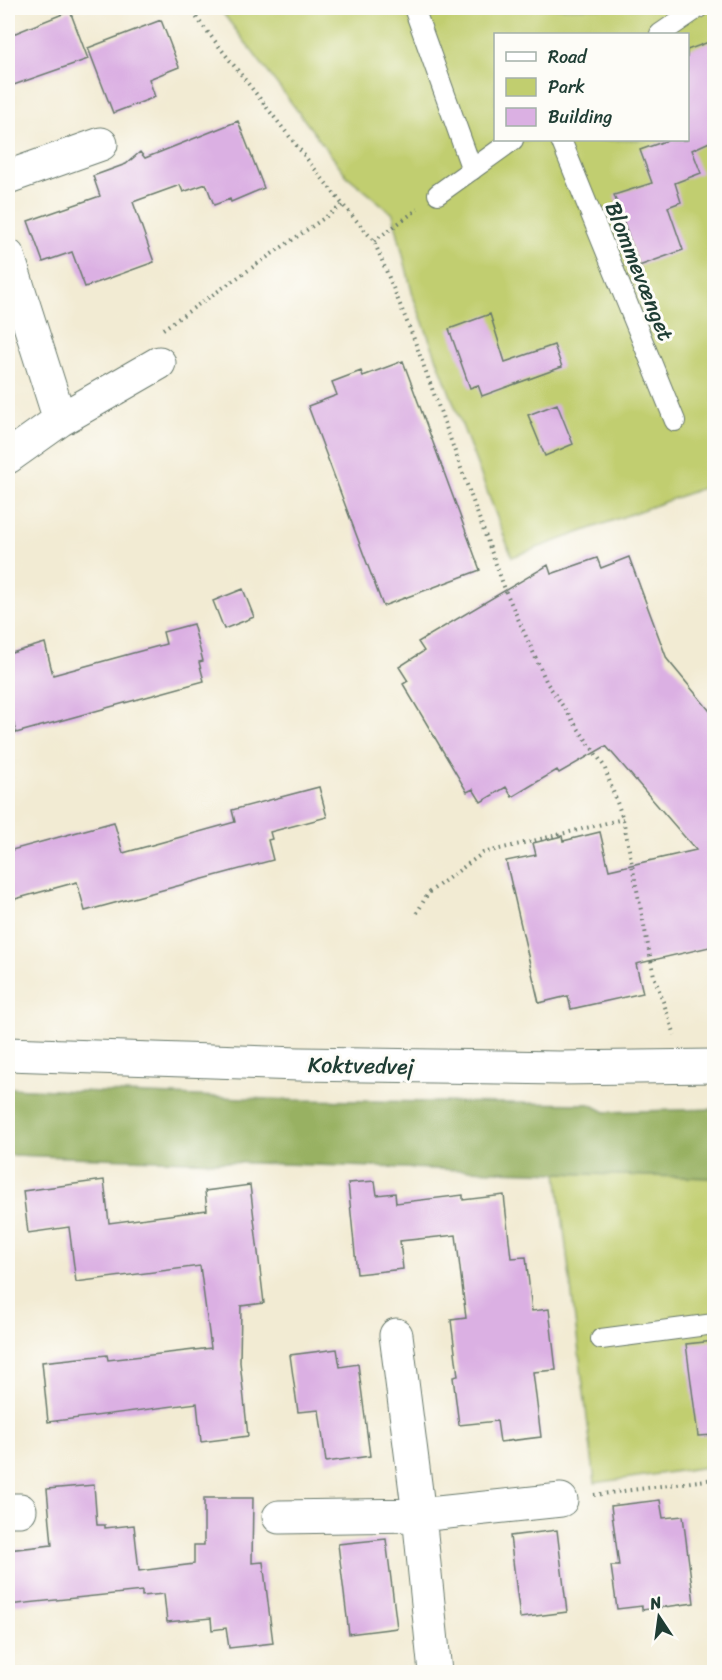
<svg xmlns="http://www.w3.org/2000/svg" width="722" height="1680" font-family="Sriracha,sans-serif">
<rect width="100%" height="100%" fill="#fdfcf7"/>
<filter id="ink" filterUnits="userSpaceOnUse"><feTurbulence type="fractalNoise" baseFrequency=".0167" numOctaves="2"/><feDisplacementMap in="SourceGraphic" scale="12" xChannelSelector="R" yChannelSelector="G"/><feConvolveMatrix kernelMatrix="1 2 1 2 8 2 1 2 1" color-interpolation-filters="sRGB"/></filter>
<filter id="wash" filterUnits="userSpaceOnUse"><feTurbulence type="fractalNoise" baseFrequency=".008" numOctaves="4" result="noise"/><feDisplacementMap in="SourceGraphic" scale="24" xChannelSelector="R" yChannelSelector="G"/><feGaussianBlur stdDeviation="1.35" result="paint"/><feColorMatrix in="noise" values="0 0 0 0 0 0 0 0 0 0 0 0 0 0 0 0 0 1.4 0 .05"/><feComposite in="paint" operator="in"/></filter>
<g filter="url(#wash)">
<rect width="100%" height="100%" fill="#f2ebd3"/>
<!-- green -->
<path fill="#c1ce6f" stroke="#708652" stroke-width="1.5" fill-rule="evenodd" d="M 219,8 L 714,8 L 714,484 L 512,557 L 413,296 L 393,214 L 347,176 ZM 496,34 L 688,34 L 688,140 L 496,140 Z
M 557,1173 L 714,1178 L 714,1466 L 595,1483 Z"/>
<!-- forest -->
<path fill="#98b162" stroke="#5c774b" stroke-width="1.5" d="M 8,1088 L 293,1100 L 590,1104 L 605,1112 L 714,1109 L 714,1178 L 8,1155 Z"/>
<g id="blocks">
<!-- building -->
<path fill="#dbb0e3" d="M 70,11 L 88,59 L 8,87 L 8,36 Z
M 161,20 L 179,67 L 149,79 L 155,97 L 113,113 L 88,48 Z
M 714,40 L 714,140 L 692,150 L 701,173 L 675,183 L 681,202 L 668,207 L 683,250 L 639,266 L 614,195 L 652,183 L 640,150 L 668,140 L 687,140 L 687,50 Z
M 238,121 L 264,188 L 231,202 L 230,199 L 214,205 L 206,184 L 183,192 L 180,185 L 133,202 L 154,262 L 85,287 L 72,252 L 43,262 L 28,221 L 100,196 L 93,176 L 126,164 L 140,152 L 145,158 Z
M 490,314 L 505,362 L 554,345 L 562,367 L 482,396 L 478,385 L 470,388 L 449,329 Z
M 403,361 L 480,570 L 383,606 L 308,406 L 337,395 L 332,382 L 361,371 L 363,376 Z
M 557,404 L 573,444 L 545,456 L 528,415 Z
M 629,557 L 667,659 L 714,716 L 714,946 L 636,964 L 643,993 L 571,1009 L 568,996 L 539,1003 L 506,861 L 536,855 L 533,843 L 562,836 L 563,841 L 600,832 L 609,870 L 696,850 L 606,746 L 559,773 L 557,770 L 512,797 L 506,787 L 481,802 L 473,789 L 467,792 L 431,731 L 403,684 L 408,681 L 399,667 L 424,651 L 418,642 L 548,565 L 551,574 L 597,558 L 601,568 Z
M 243,589 L 254,617 L 224,629 L 213,601 Z
M 193,624 L 203,661 L 199,662 L 204,681 L 16,733 L 8,700 L 8,654 L 45,643 L 53,675 L 166,644 L 163,632 Z
M 319,787 L 327,817 L 270,832 L 272,839 L 268,840 L 273,860 L 85,911 L 77,882 L 8,901 L 8,851 L 114,822 L 123,853 L 235,822 L 232,810 Z
M 104,1180 L 109,1223 L 207,1210 L 205,1191 L 250,1185 L 264,1303 L 241,1306 L 240,1362 L 248,1436 L 201,1442 L 197,1403 L 48,1422 L 42,1362 L 107,1355 L 108,1360 L 211,1348 L 200,1266 L 76,1282 L 69,1227 L 28,1233 L 23,1191 Z
M 375,1181 L 377,1195 L 395,1193 L 396,1203 L 463,1195 L 463,1200 L 504,1195 L 511,1258 L 526,1257 L 532,1311 L 549,1309 L 556,1370 L 533,1372 L 541,1437 L 500,1442 L 497,1421 L 459,1425 L 453,1377 L 458,1376 L 451,1320 L 466,1318 L 456,1235 L 400,1241 L 403,1269 L 357,1274 L 348,1183 Z
M 714,1341 L 714,1435 L 698,1436 L 686,1344 Z
M 337,1349 L 340,1367 L 358,1364 L 370,1456 L 326,1462 L 319,1410 L 298,1412 L 290,1355 Z
M 94,1485 L 97,1525 L 105,1525 L 105,1528 L 134,1525 L 139,1571 L 194,1564 L 194,1545 L 204,1545 L 204,1498 L 253,1498 L 252,1563 L 263,1562 L 273,1643 L 229,1648 L 226,1628 L 212,1630 L 211,1618 L 167,1622 L 164,1594 L 142,1596 L 142,1591 L 8,1605 L 8,1550 L 52,1545 L 47,1489 Z
M 660,1500 L 663,1518 L 683,1516 L 694,1603 L 642,1610 L 642,1606 L 617,1609 L 611,1566 L 619,1566 L 611,1506 Z
M 557,1530 L 567,1612 L 520,1618 L 510,1536 Z
M 386,1539 L 397,1628 L 349,1634 L 338,1544 Z"/>
</g>
</g>
<g filter="url(#ink)">
<use href="#blocks" fill-opacity="0" stroke="#697a6c" stroke-width="1.5"/>
<g fill="none" stroke-linecap="round" stroke-linejoin="round">
<defs>
<path id="service" d="M 414,8 L 472,170
M 660,34 L 698,8
M 561,140 L 675,421
M 438,194 L 513,140
M 601,1339 L 714,1324"/>
<path id="minor" d="M 8,177 L 101,144
M 8,256 L 60,420
M 8,457 L 60,420 L 159,363
M 396,1335 L 419,1515 L 435,1672
M 8,1510 L 20,1510
M 279,1517 L 419,1515 L 561,1500"/>
<path id="tertiary" d="M 8,1054 L 299,1064 L 559,1068 L 714,1066"/>
</defs>
<!-- service casing -->
<use href="#service" stroke="#697a6c" stroke-width="22"/>
<!-- minor casing -->
<use href="#minor" stroke="#697a6c" stroke-width="35"/>
<!-- tertiary casing -->
<use href="#tertiary" stroke="#697a6c" stroke-width="35"/>
<!-- path -->
<path stroke="#697a6c" stroke-width="4" stroke-dasharray="1.5 4.5" stroke-linecap="butt" d="M 189,8 L 343,205 L 374,241 L 414,339 L 506,592 L 547,683 L 604,766 L 623,819 L 654,976 L 675,1035
M 374,241 L 418,209
M 163,329 L 343,205
M 417,913 L 428,893 L 483,853 L 623,819
M 594,1495 L 714,1479"/>
<!-- service -->
<use href="#service" stroke="#fff" stroke-width="20"/>
<!-- minor -->
<use href="#minor" stroke="#fff" stroke-width="33"/>
<!-- tertiary -->
<use href="#tertiary" stroke="#fff" stroke-width="33"/>
</g>
</g>
<g text-anchor="middle" stroke-width="6" stroke-linejoin="round" paint-order="stroke">
<!-- street labels -->
<g font-size="22" fill="#1f3d34" stroke="#fdfcf7">
<text transform="translate(640 271) rotate(68)" y="8">Blommevænget</text>
<text transform="translate(361 1065) rotate(1)" y="8">Koktvedvej</text>
</g>
</g>
<!-- margin -->
<rect width="722" height="1680" fill="none" stroke="#fdfcf7" stroke-width="30"/>
<!-- legend -->
<rect x="494" y="33" width="195" height="108" fill="#fdfcf7" stroke="#a4b0a9" stroke-width="1.5"/>
<rect x="506" y="52" width="30" height="9" fill="#ffffff" stroke="#a4b0a9" stroke-width="1.5"/>
<text x="548" y="63" font-size="18" fill="#1f3d34">Road</text>
<rect x="506" y="78" width="30" height="18" fill="#c1ce6f" stroke="#a4b0a9" stroke-width="1.5"/>
<text x="548" y="93" font-size="18" fill="#1f3d34">Park</text>
<rect x="506" y="108" width="30" height="18" fill="#dbb0e3" stroke="#a4b0a9" stroke-width="1.5"/>
<text x="548" y="123" font-size="18" fill="#1f3d34">Building</text>
<!-- north arrow -->
<g transform="translate(659 1617) rotate(347)" stroke="#fdfcf7" stroke-width="4.5" paint-order="stroke">
<path d="M0-4.5L10 22L0 15L-10 22Z" fill="#1f3d34"/>
<text y="-9" font-size="16" font-weight="bold" text-anchor="middle" fill="#1f3d34">N</text>
</g>
</svg>
